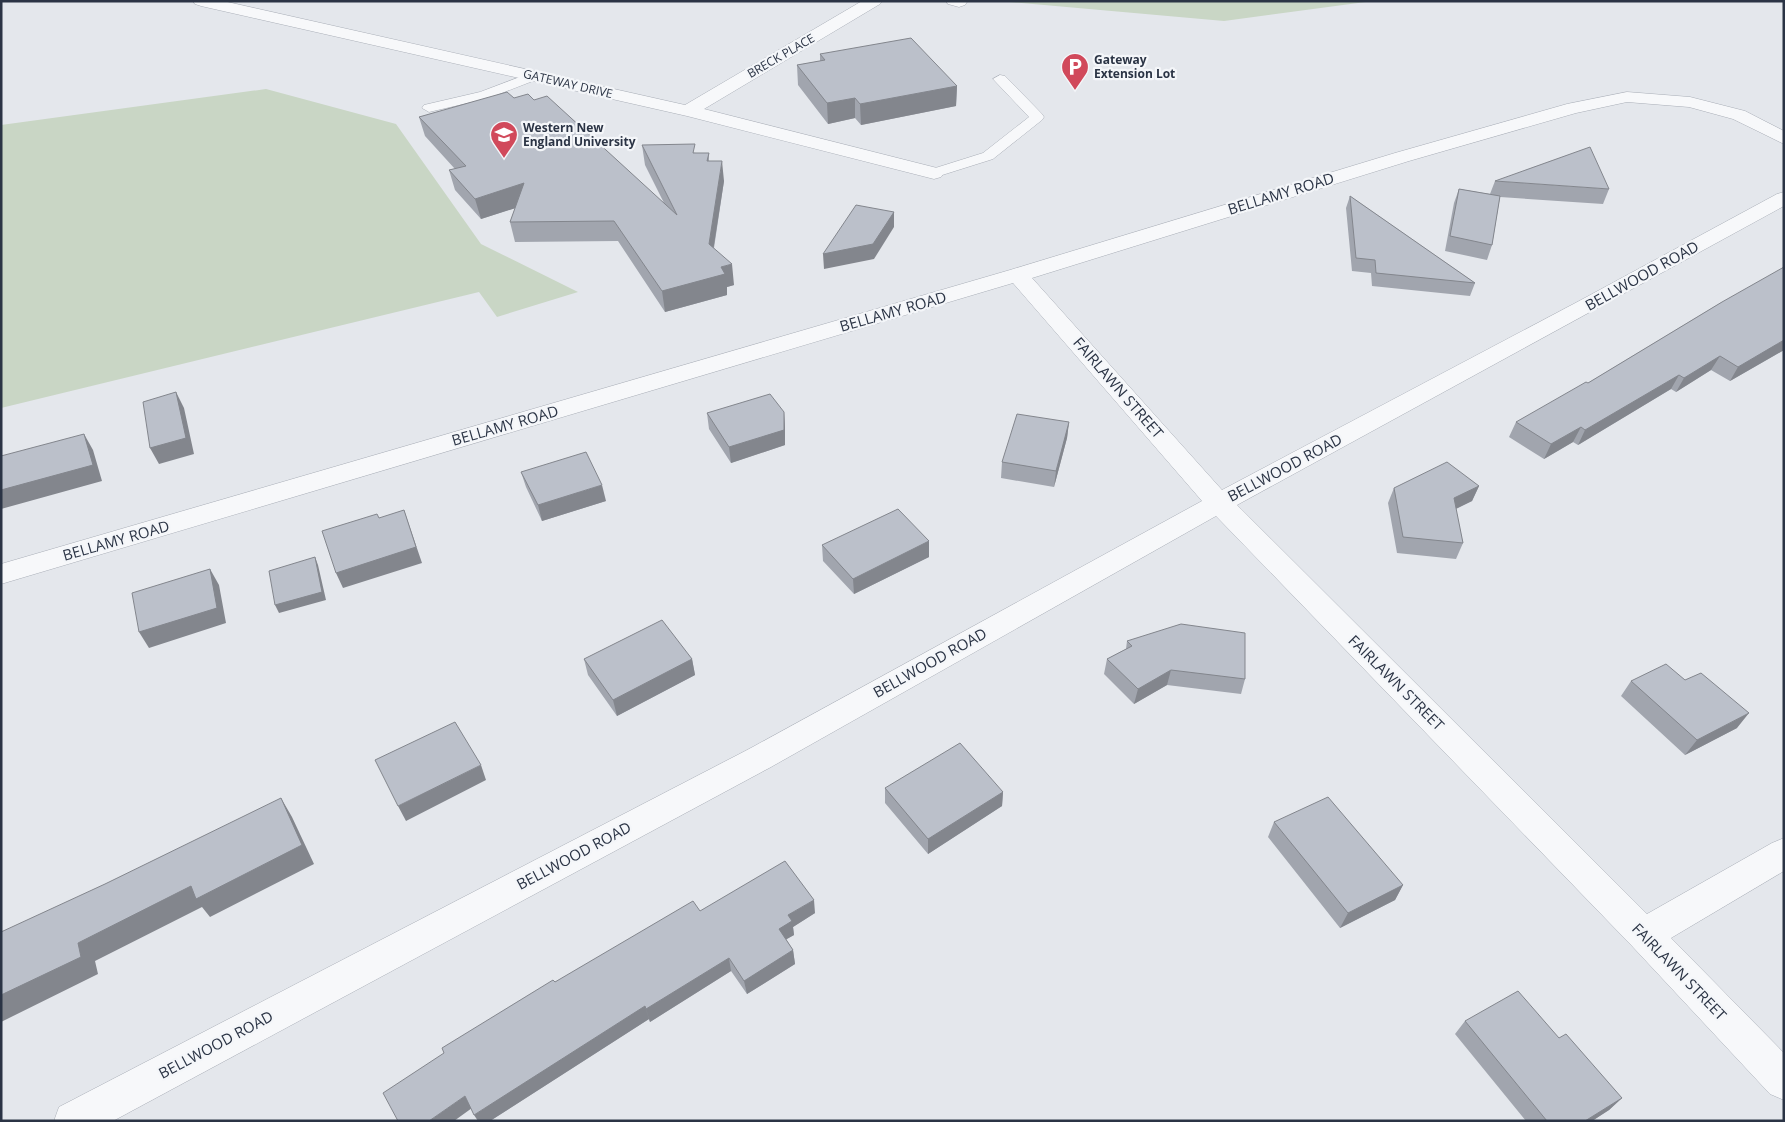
<svg xmlns="http://www.w3.org/2000/svg" width="1785" height="1122" font-family="'Open Sans',sans-serif">
<rect width="100%" height="100%" fill="#e4e7ec"/>
<!-- green -->
<path fill="#c9d6c5" d="M 998,1 L 1373,1 L 1224,21 Z
M 266,89 L 396,124 L 481,244 L 578,292 L 497,317 L 479,292 L 1,408 L 1,125 Z"/>
<g fill="none" stroke-linecap="round" stroke-linejoin="round">
<defs>
<path id="lane" d="M 533,72 L 538,73 L 540,76 L 538,79 L 489,98 L 429,112 L 422,108 L 424,105 L 480,92 Z
M 1000,75 L 1005,76 L 1042,114 L 1044,117 L 1042,120 L 993,159 L 939,176 L 929,176 L 926,173 L 929,170 L 983,153 L 1029,117 L 993,79 Z"/>
<path id="street" d="M 193,1 L 223,1 L 685,105 L 862,1 L 882,1 L 880,4 L 704,109 L 941,169 L 944,173 L 941,177 L 934,179 L 687,116 L 201,6 L 195,4 Z
M 946,1 L 966,1 L 967,2 L 965,5 L 959,7 L 948,4 Z
M 1627,92 L 1690,97 L 1745,111 L 1784,131 L 1784,144 L 1733,119 L 1689,107 L 1627,102 L 1576,113 L 1409,161 L 1032,278 L 1222,490 L 1581,300 L 1777,194 L 1784,192 L 1784,206 L 1237,505 L 1647,914 L 1772,843 L 1784,838 L 1784,871 L 1671,938 L 1784,1053 L 1784,1100 L 1770,1094 L 1632,946 L 1216,516 L 771,767 L 113,1121 L 54,1121 L 59,1107 L 749,749 L 1202,501 L 1013,283 L 1,584 L 1,564 L 1010,270 L 1395,153 L 1567,104 Z"/>
</defs>
<!-- lane casing -->
<use href="#lane" stroke="#a9aeb7" stroke-width="1"/>
<!-- street casing -->
<use href="#street" stroke="#a9aeb7" stroke-width="1"/>
<!-- lane -->
<use href="#lane" fill="#f7f8fa" fill-rule="evenodd"/>
<!-- street -->
<use href="#street" fill="#f7f8fa" fill-rule="evenodd"/>
</g>
<!-- wall -->
<path fill="#a1a5ae" d="M 820,54 L 957,86 L 956,106 L 861,125 L 855,118 L 828,124 L 798,85 L 797,65 L 820,61 Z
M 514,98 L 534,100 L 664,203 L 645,165 L 642,145 L 696,153 L 709,153 L 709,161 L 724,181 L 714,248 L 734,285 L 727,287 L 727,295 L 665,312 L 618,241 L 515,242 L 510,222 L 515,208 L 481,219 L 455,190 L 449,170 L 455,169 L 425,136 L 419,117 Z
M 1495,181 L 1609,189 L 1603,204 L 1500,197 L 1492,245 L 1487,260 L 1445,251 L 1454,203 L 1459,189 L 1490,194 Z
M 1350,196 L 1475,283 L 1470,296 L 1372,286 L 1371,273 L 1352,271 L 1346,208 Z
M 1722,302 L 1784,350 L 1730,381 L 1711,370 L 1676,392 L 1671,389 L 1578,445 L 1573,442 L 1544,459 L 1509,437 L 1516,422 L 1588,383 Z
M 784,412 L 785,428 L 785,445 L 731,463 L 709,429 L 707,413 Z
M 1069,422 L 1067,438 L 1054,487 L 1001,478 L 1002,462 Z
M 521,472 L 606,501 L 542,521 L 526,487 Z
M 1479,486 L 1472,501 L 1456,509 L 1463,543 L 1456,559 L 1397,553 L 1388,503 L 1394,488 Z
M 929,541 L 929,557 L 854,594 L 823,561 L 822,545 Z
M 1127,641 L 1245,679 L 1241,694 L 1167,685 L 1134,704 L 1104,674 L 1107,659 L 1126,649 Z
M 584,659 L 692,659 L 695,675 L 617,716 L 588,675 Z
M 1631,681 L 1737,728 L 1685,755 L 1621,696 Z
M 885,788 L 1003,792 L 1002,806 L 928,854 L 885,803 Z
M 1274,822 L 1403,885 L 1395,900 L 1340,928 L 1268,837 Z
M 700,911 L 815,913 L 793,927 L 794,935 L 786,939 L 793,950 L 795,964 L 747,994 L 731,971 L 650,1022 L 649,1019 L 490,1121 L 478,1121 L 555,982 Z
M 1465,1021 L 1559,1038 L 1622,1098 L 1609,1110 L 1592,1121 L 1526,1121 L 1455,1034 Z"/>
<!-- shaded-wall -->
<path fill="#83868d" d="M 957,86 L 956,106 L 861,125 L 860,104 Z
M 855,98 L 855,118 L 828,124 L 827,103 Z
M 722,161 L 724,181 L 711,264 L 709,244 Z
M 524,183 L 528,204 L 481,219 L 475,199 Z
M 894,212 L 894,227 L 874,259 L 824,269 L 823,254 Z
M 732,264 L 734,285 L 727,287 L 727,295 L 665,312 L 662,291 L 721,267 Z
M 1784,340 L 1784,350 L 1730,381 L 1738,367 Z
M 1720,356 L 1711,370 L 1676,392 L 1684,378 Z
M 1679,375 L 1671,389 L 1578,445 L 1585,430 Z
M 176,392 L 184,408 L 194,454 L 159,464 L 150,448 Z
M 784,412 L 785,428 L 785,445 L 731,463 L 729,447 Z
M 1069,422 L 1067,438 L 1054,487 L 1056,471 Z
M 1581,427 L 1573,442 L 1544,459 L 1551,444 Z
M 84,434 L 93,450 L 102,481 L 1,509 L 1,490 Z
M 602,485 L 606,501 L 542,521 L 538,505 Z
M 1479,486 L 1472,501 L 1447,513 L 1454,498 Z
M 404,510 L 422,563 L 343,588 L 336,573 Z
M 929,541 L 929,557 L 854,594 L 853,579 Z
M 315,557 L 318,565 L 326,600 L 279,613 L 275,605 Z
M 210,569 L 219,585 L 226,623 L 149,648 L 139,632 Z
M 692,659 L 695,675 L 617,716 L 613,700 Z
M 1171,670 L 1167,685 L 1134,704 L 1138,689 Z
M 1749,713 L 1737,728 L 1685,755 L 1697,740 Z
M 481,765 L 486,780 L 406,821 L 398,806 Z
M 1003,792 L 1002,806 L 928,854 L 928,839 Z
M 281,798 L 292,817 L 314,864 L 210,917 L 202,907 L 95,961 L 98,974 L 1,1022 L 1,995 L 78,943 Z
M 1403,885 L 1395,900 L 1340,928 L 1348,913 Z
M 814,900 L 815,913 L 793,927 L 794,935 L 780,943 L 779,929 L 788,915 Z
M 793,950 L 795,964 L 747,994 L 744,981 Z
M 729,958 L 731,971 L 650,1022 L 646,1009 Z
M 645,1006 L 649,1019 L 490,1121 L 478,1121 L 474,1115 Z
M 465,1096 L 472,1108 L 454,1121 L 429,1121 Z
M 1622,1098 L 1609,1110 L 1592,1121 L 1585,1121 Z"/>
<!-- building -->
<path fill="#bbc0ca" stroke="#83868d" d="M 911,38 L 957,86 L 860,104 L 855,98 L 827,103 L 797,65 L 825,60 L 820,54 Z
M 507,92 L 514,98 L 528,94 L 534,100 L 547,96 L 677,215 L 642,145 L 695,144 L 693,153 L 709,153 L 707,161 L 722,161 L 709,244 L 732,264 L 721,267 L 725,274 L 662,291 L 614,221 L 510,222 L 524,183 L 475,199 L 449,170 L 466,166 L 419,117 Z
M 1590,147 L 1609,189 L 1495,181 Z
M 1459,189 L 1500,196 L 1492,245 L 1450,236 Z
M 1350,196 L 1475,283 L 1376,273 L 1375,260 L 1356,258 Z
M 856,205 L 894,212 L 873,244 L 823,254 Z
M 1784,267 L 1784,340 L 1738,367 L 1720,356 L 1684,378 L 1679,375 L 1585,430 L 1581,427 L 1551,444 L 1516,422 L 1586,382 L 1588,383 L 1722,302 Z
M 176,392 L 186,438 L 150,448 L 143,402 Z
M 770,394 L 784,412 L 784,430 L 729,447 L 707,413 Z
M 1017,414 L 1069,422 L 1056,471 L 1002,462 Z
M 84,434 L 93,465 L 1,490 L 1,456 Z
M 586,452 L 602,485 L 538,505 L 521,472 Z
M 1447,462 L 1479,486 L 1454,498 L 1463,543 L 1403,537 L 1394,488 Z
M 898,509 L 929,541 L 853,579 L 822,545 Z
M 404,510 L 416,547 L 336,573 L 322,531 L 377,514 L 379,518 Z
M 315,557 L 322,592 L 275,605 L 269,571 Z
M 210,569 L 217,608 L 139,632 L 132,593 Z
M 662,620 L 692,659 L 613,700 L 584,659 Z
M 1181,624 L 1245,633 L 1245,679 L 1171,670 L 1138,689 L 1107,659 L 1132,646 L 1127,641 Z
M 1666,664 L 1685,680 L 1701,673 L 1749,713 L 1697,740 L 1631,681 Z
M 455,722 L 481,765 L 398,806 L 375,760 Z
M 960,743 L 1003,792 L 928,839 L 885,788 Z
M 1328,797 L 1403,885 L 1348,913 L 1274,822 Z
M 281,798 L 302,845 L 196,899 L 191,886 L 78,943 L 81,957 L 1,995 L 1,932 L 105,884 Z
M 785,861 L 814,900 L 788,915 L 792,921 L 779,929 L 793,950 L 744,981 L 729,958 L 646,1009 L 645,1006 L 474,1115 L 465,1096 L 429,1121 L 398,1121 L 383,1093 L 444,1053 L 442,1048 L 553,980 L 555,982 L 693,901 L 700,911 Z
M 1518,991 L 1559,1038 L 1566,1034 L 1622,1098 L 1585,1121 L 1547,1121 L 1465,1021 Z"/>
<!-- icons -->
<defs>
<symbol id="parking-pin" viewBox="-11 -11 22 30"><path d="M0 17L-7.5 6A9.5 9.5 0 1 1 7.5 6Z" fill="#d1495b" stroke="#f4f6f9"/><path d="M-3.5-5.5H1a3.5 3.5 0 0 1 0 7H-1V5.5H-3.5ZM-1-3.4V-.6H.8a1.4 1.4 0 0 0 0-2.8Z" fill="#fff"/></symbol>
<symbol id="university-pin" viewBox="-11 -11 22 30"><path d="M0 17L-7.5 6A9.5 9.5 0 1 1 7.5 6Z" fill="#d1495b" stroke="#f4f6f9"/><path d="M0-5L7-2L0 1L-7-2ZM-4 1L0 2.5L4 1V4Q0 6-4 4Z" fill="#fff"/></symbol>
</defs>
<g fill-rule="evenodd">
<use href="#parking-pin" x="1059" y="51" width="32" height="43"/>
<use href="#university-pin" x="488" y="119" width="32" height="43"/>
</g>
<g text-anchor="middle" stroke-width="4.5" stroke-linejoin="round" paint-order="stroke">
<!-- far-street labels -->
<g font-size="12" fill="#2b3445" stroke="#f4f6f9">
<text transform="translate(781 56) rotate(-30)" y="4">BRECK PLACE</text>
<text transform="translate(568 84) rotate(13)" y="4">GATEWAY DRIVE</text>
</g>
<!-- far-poi labels -->
<g font-size="12" font-weight="bold" fill="#2b3445" stroke="#f4f6f9" text-anchor="start">
<text x="1094" y="64">Gateway<tspan x="1094" dy="14">Extension Lot</tspan></text>
<text x="523" y="132">Western New<tspan x="523" dy="14">England University</tspan></text>
</g>
<!-- street labels -->
<g font-size="15" fill="#2b3445" stroke="#f4f6f9">
<text transform="translate(1281 194) rotate(-17)" y="5">BELLAMY ROAD</text>
<text transform="translate(1642 276) rotate(-29)" y="5">BELLWOOD ROAD</text>
<text transform="translate(893 312) rotate(-16)" y="5">BELLAMY ROAD</text>
<text transform="translate(1118 388) rotate(49)" y="5">FAIRLAWN STREET</text>
<text transform="translate(505 426) rotate(-16)" y="5">BELLAMY ROAD</text>
<text transform="translate(1285 468) rotate(-28)" y="5">BELLWOOD ROAD</text>
<text transform="translate(116 541) rotate(-16)" y="5">BELLAMY ROAD</text>
<text transform="translate(930 663) rotate(-29)" y="5">BELLWOOD ROAD</text>
<text transform="translate(1396 683) rotate(45)" y="5">FAIRLAWN STREET</text>
<text transform="translate(574 856) rotate(-28)" y="5">BELLWOOD ROAD</text>
<text transform="translate(1679 972) rotate(46)" y="5">FAIRLAWN STREET</text>
<text transform="translate(216 1045) rotate(-28)" y="5">BELLWOOD ROAD</text>
</g>
</g>
<!-- border -->
<rect width="1785" height="1122" fill="none" stroke="#2b3445" stroke-width="5"/>
</svg>
